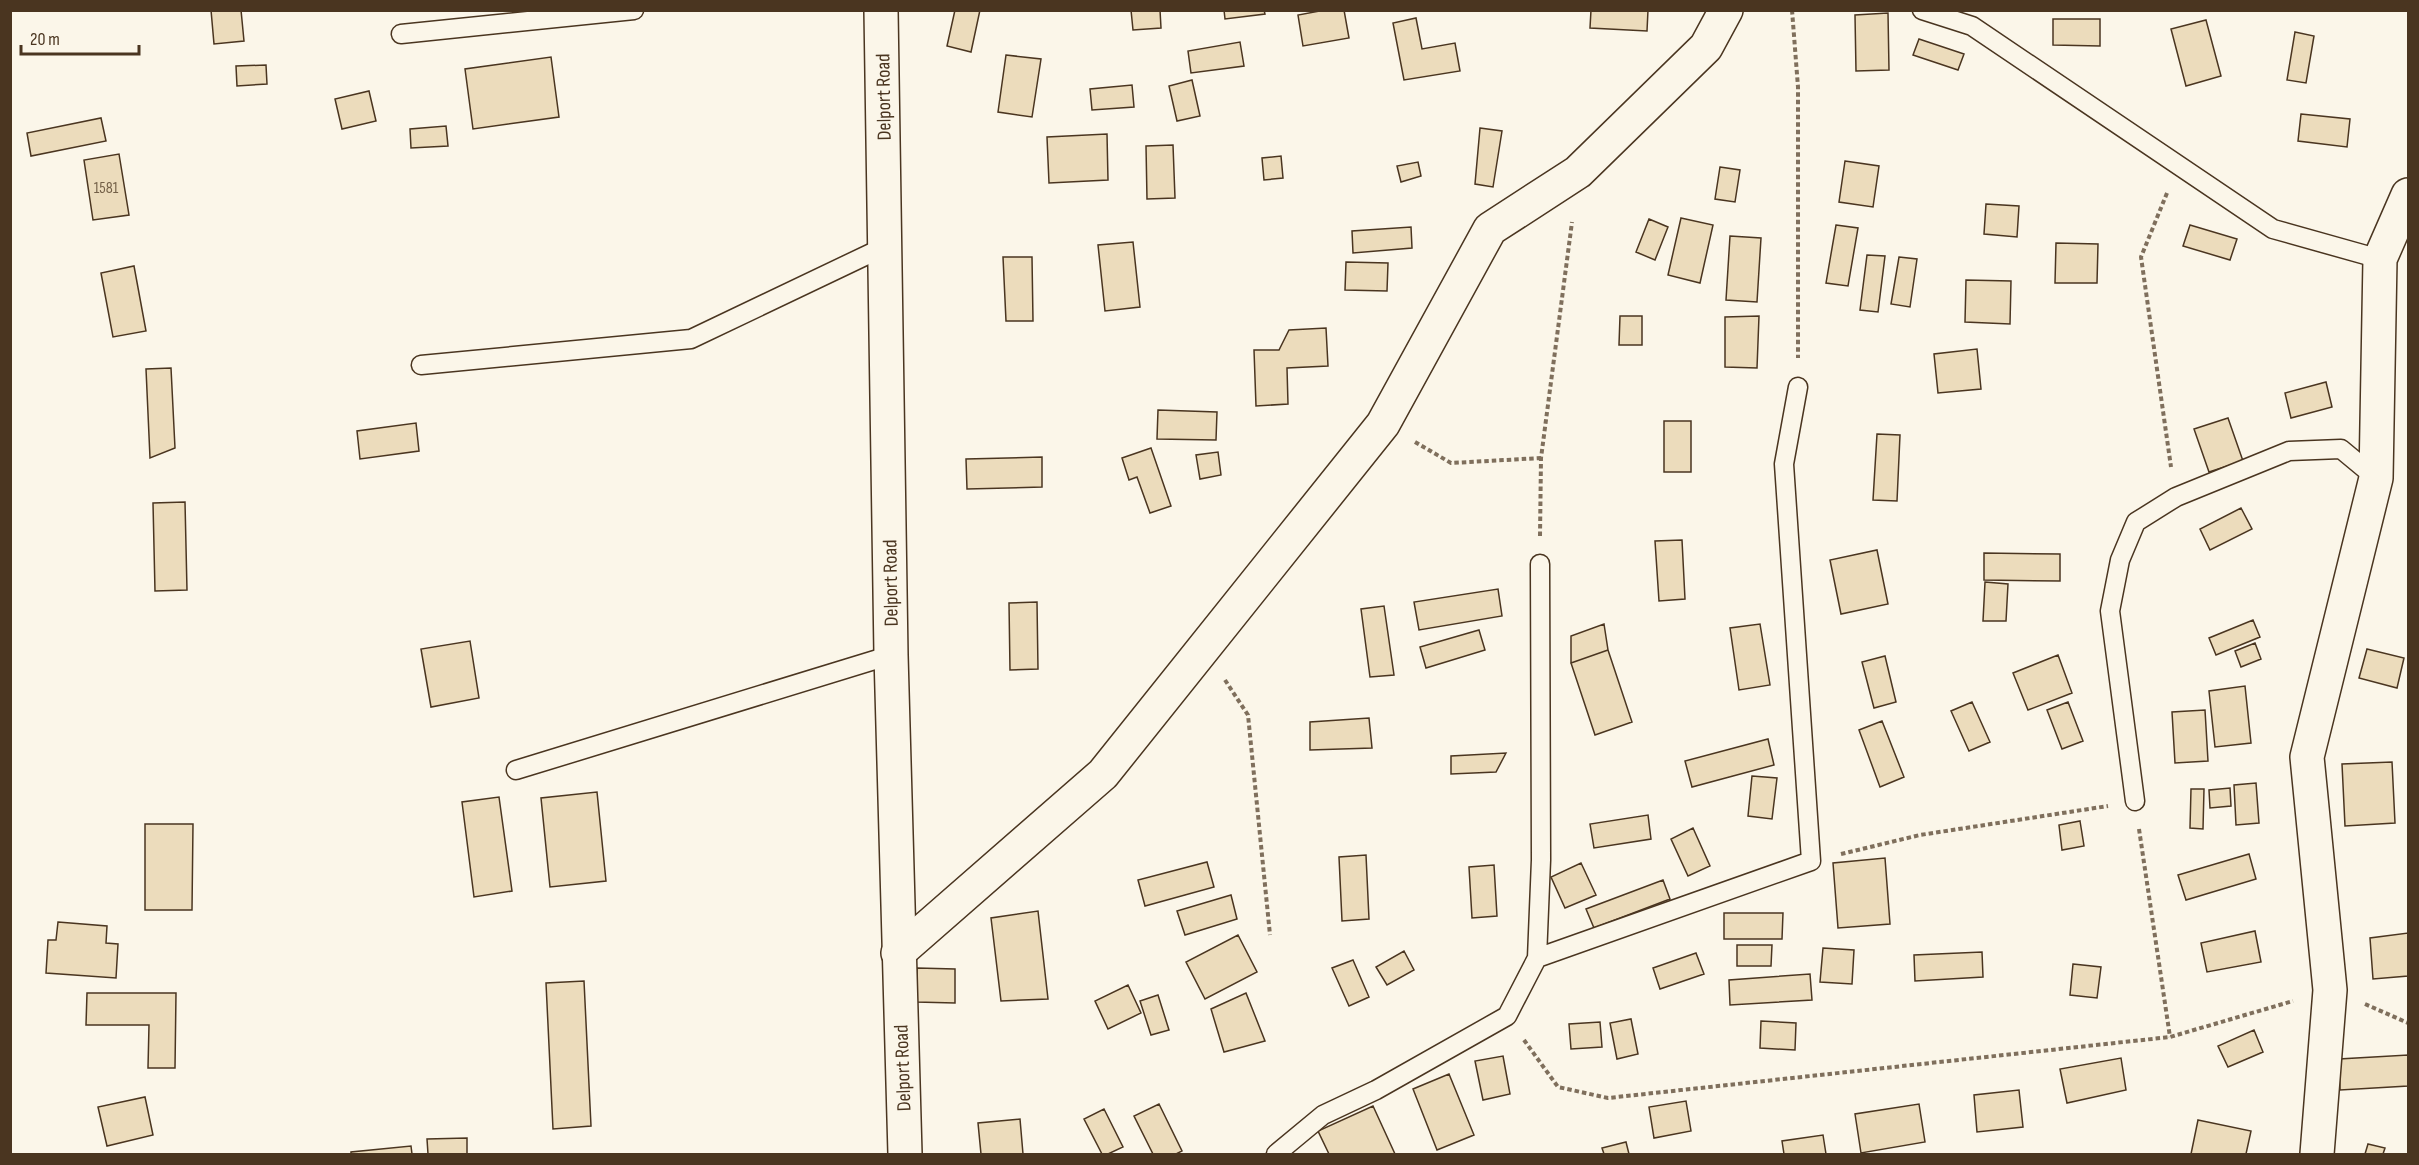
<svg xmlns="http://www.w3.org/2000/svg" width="2419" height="1165" font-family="'Sofia Sans Condensed',sans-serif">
<rect width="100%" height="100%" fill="#fbf6e9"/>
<!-- building -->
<path fill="#ecdcbc" stroke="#4a3520" stroke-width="1.5" d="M 211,10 L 241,10 L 244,41 L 214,44 Z
M 955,10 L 980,10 L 971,52 L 947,46 Z
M 1131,10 L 1160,10 L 1161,28 L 1133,30 Z
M 1224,10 L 1264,10 L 1265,14 L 1225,19 Z
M 1325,10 L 1344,10 L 1349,38 L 1303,46 L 1298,15 Z
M 1591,10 L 1648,10 L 1647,31 L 1590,28 Z
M 1888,13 L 1889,70 L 1856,71 L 1855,15 Z
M 1416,18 L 1422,49 L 1455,43 L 1460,71 L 1404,80 L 1393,23 Z
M 2053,19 L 2100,19 L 2100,46 L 2053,45 Z
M 2206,20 L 2221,76 L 2186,86 L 2171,29 Z
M 2295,32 L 2314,36 L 2306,83 L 2287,80 Z
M 1919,39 L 1964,54 L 1958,70 L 1913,55 Z
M 1240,42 L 1244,66 L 1191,73 L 1188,51 Z
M 1006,55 L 1041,59 L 1032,117 L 998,112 Z
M 551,57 L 559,117 L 473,129 L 465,69 Z
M 266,65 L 267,84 L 237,86 L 236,66 Z
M 1192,80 L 1200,116 L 1177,121 L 1169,86 Z
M 1132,85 L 1134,107 L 1092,110 L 1090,89 Z
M 369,91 L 376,121 L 342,129 L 335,99 Z
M 2301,114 L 2350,119 L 2347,147 L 2298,141 Z
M 101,118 L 106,141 L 31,156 L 27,133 Z
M 446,126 L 448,146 L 411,148 L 410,129 Z
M 1480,128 L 1502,131 L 1493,187 L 1475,184 Z
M 1107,134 L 1108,180 L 1049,183 L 1047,137 Z
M 1173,145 L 1175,198 L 1147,199 L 1146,146 Z
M 119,154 L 129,215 L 93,220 L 84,160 Z
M 1281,156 L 1283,178 L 1264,180 L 1262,158 Z
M 1845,161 L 1879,166 L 1873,207 L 1839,202 Z
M 1418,162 L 1421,176 L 1401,182 L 1397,166 Z
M 1720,167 L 1740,170 L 1735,202 L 1715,199 Z
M 1986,204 L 2019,206 L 2017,237 L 1984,234 Z
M 1681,218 L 1713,225 L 1700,283 L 1668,275 Z
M 1649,219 L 1668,227 L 1655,260 L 1636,252 Z
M 1836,225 L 1858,228 L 1848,286 L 1826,283 Z
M 2190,225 L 2237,239 L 2230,260 L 2183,246 Z
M 1411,227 L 1412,248 L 1353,253 L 1352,231 Z
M 1730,236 L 1761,238 L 1757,302 L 1726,300 Z
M 1133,242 L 1140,307 L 1105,311 L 1098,245 Z
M 2056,243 L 2098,244 L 2097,283 L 2055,283 Z
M 1867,255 L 1885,256 L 1878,312 L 1860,310 Z
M 1003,257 L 1032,257 L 1033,321 L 1006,321 Z
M 1899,257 L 1917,259 L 1910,307 L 1891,304 Z
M 1346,262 L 1388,263 L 1387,291 L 1345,290 Z
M 134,266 L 146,331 L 113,337 L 101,273 Z
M 1966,280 L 2011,281 L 2010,324 L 1965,322 Z
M 1620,316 L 1642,316 L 1642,345 L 1619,345 Z
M 1759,316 L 1757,368 L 1725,367 L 1725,317 Z
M 1326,328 L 1328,366 L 1287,368 L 1288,404 L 1256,406 L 1254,350 L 1279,350 L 1289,330 Z
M 1977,349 L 1981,389 L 1938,393 L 1934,354 Z
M 171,368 L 175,448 L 150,458 L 146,369 Z
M 2326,382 L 2332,407 L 2291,418 L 2285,393 Z
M 1158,410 L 1217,412 L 1216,440 L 1157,439 Z
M 2228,418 L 2243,461 L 2209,472 L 2194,429 Z
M 1664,421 L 1691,421 L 1691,472 L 1664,472 Z
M 416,423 L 419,451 L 360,459 L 357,431 Z
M 1877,434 L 1900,435 L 1897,501 L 1873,500 Z
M 1151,448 L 1171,506 L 1150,513 L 1137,477 L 1129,480 L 1122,458 Z
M 1218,452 L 1221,475 L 1200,479 L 1196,455 Z
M 1042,457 L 1042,487 L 967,489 L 966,459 Z
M 185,502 L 187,590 L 155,591 L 153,503 Z
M 2241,508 L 2252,529 L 2210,550 L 2200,529 Z
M 1682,540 L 1685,599 L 1659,601 L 1655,541 Z
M 1877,550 L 1888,604 L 1841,614 L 1830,560 Z
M 1984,553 L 2060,554 L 2060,581 L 1984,580 Z
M 1985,582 L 2008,584 L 2006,621 L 1983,621 Z
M 1498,589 L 1502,616 L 1419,630 L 1414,602 Z
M 1037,602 L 1038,669 L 1010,670 L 1009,603 Z
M 1384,606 L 1394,675 L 1370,677 L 1361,609 Z
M 2253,620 L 2260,637 L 2216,655 L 2209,638 Z
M 1604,624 L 1608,650 L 1571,663 L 1571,636 Z
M 1760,624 L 1770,685 L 1739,690 L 1730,628 Z
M 1479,630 L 1485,650 L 1426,668 L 1420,647 Z
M 470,641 L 479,698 L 431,707 L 421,649 Z
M 2255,643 L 2261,659 L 2241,667 L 2235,651 Z
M 2367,649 L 2404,658 L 2397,688 L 2359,678 Z
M 1608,650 L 1632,722 L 1595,735 L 1571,663 Z
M 2058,655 L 2072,693 L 2028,710 L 2013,673 Z
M 1885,656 L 1896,702 L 1874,708 L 1862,662 Z
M 2245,686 L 2251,743 L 2215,747 L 2209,691 Z
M 1972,702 L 1990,742 L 1969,751 L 1951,711 Z
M 2068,702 L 2083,741 L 2062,749 L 2047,710 Z
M 2205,710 L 2208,761 L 2175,763 L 2172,712 Z
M 1369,718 L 1372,748 L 1310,750 L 1310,722 Z
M 1882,721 L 1904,777 L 1880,787 L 1859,730 Z
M 1768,739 L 1774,765 L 1692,787 L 1685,761 Z
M 1506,753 L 1496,772 L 1451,774 L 1451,756 Z
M 2392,762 L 2395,823 L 2345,826 L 2342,764 Z
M 1752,776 L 1777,778 L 1772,819 L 1748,816 Z
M 2256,783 L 2259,823 L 2236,825 L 2234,785 Z
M 2230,788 L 2231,806 L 2210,808 L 2209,790 Z
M 2191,789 L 2204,789 L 2203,829 L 2190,828 Z
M 597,792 L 606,881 L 550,887 L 541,798 Z
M 499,797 L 512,891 L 474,897 L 462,802 Z
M 1648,815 L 1651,839 L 1594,848 L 1590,824 Z
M 2080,821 L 2084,846 L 2062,850 L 2059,825 Z
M 145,824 L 193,824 L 192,910 L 145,910 Z
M 1693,828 L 1710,866 L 1688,876 L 1671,839 Z
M 2249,854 L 2256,879 L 2186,900 L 2178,875 Z
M 1366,855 L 1369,919 L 1342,921 L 1339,857 Z
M 1885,858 L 1890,924 L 1838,928 L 1833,863 Z
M 1207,862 L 1214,887 L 1145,906 L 1138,880 Z
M 1581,863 L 1596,895 L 1565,908 L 1551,877 Z
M 1494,865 L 1497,916 L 1472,918 L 1469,867 Z
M 1663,880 L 1670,899 L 1594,928 L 1586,909 Z
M 1231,895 L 1237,919 L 1185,935 L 1177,911 Z
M 1038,911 L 1048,999 L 1001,1001 L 991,918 Z
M 1724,913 L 1783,913 L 1782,939 L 1724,939 Z
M 58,922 L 107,926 L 106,943 L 118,944 L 116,978 L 46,973 L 48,940 L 56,940 Z
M 2255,931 L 2261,962 L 2207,972 L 2201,943 Z
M 2408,933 L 2408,976 L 2373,979 L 2370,938 Z
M 1238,935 L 1257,972 L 1205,999 L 1186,962 Z
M 1737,945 L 1772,945 L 1771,966 L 1737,966 Z
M 1823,948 L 1854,950 L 1852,984 L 1820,982 Z
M 1404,951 L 1414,970 L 1387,985 L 1376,967 Z
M 1982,952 L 1983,977 L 1915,981 L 1914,955 Z
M 1696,953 L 1704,974 L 1660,989 L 1653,968 Z
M 1353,960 L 1369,997 L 1349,1006 L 1332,968 Z
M 2073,964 L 2101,967 L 2097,998 L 2070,995 Z
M 917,968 L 955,969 L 955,1003 L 916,1002 Z
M 1810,974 L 1812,1000 L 1730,1005 L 1729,980 Z
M 584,981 L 591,1126 L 553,1129 L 546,983 Z
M 1128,985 L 1141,1013 L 1108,1029 L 1095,1001 Z
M 87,993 L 176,993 L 175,1068 L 148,1068 L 149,1025 L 86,1025 Z
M 1246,993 L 1265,1041 L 1224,1052 L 1211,1009 Z
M 1158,995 L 1169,1030 L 1151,1035 L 1140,1001 Z
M 1631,1019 L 1638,1054 L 1617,1059 L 1610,1023 Z
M 1761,1021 L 1796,1023 L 1795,1050 L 1760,1048 Z
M 1600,1022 L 1602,1047 L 1571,1049 L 1569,1024 Z
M 2254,1030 L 2263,1052 L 2228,1067 L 2218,1046 Z
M 2408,1055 L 2408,1086 L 2340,1090 L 2339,1059 Z
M 1503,1056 L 1510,1094 L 1483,1100 L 1475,1061 Z
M 2121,1058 L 2126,1090 L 2067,1103 L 2060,1069 Z
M 1449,1074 L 1474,1135 L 1437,1150 L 1413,1089 Z
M 2019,1090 L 2023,1127 L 1977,1132 L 1974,1095 Z
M 145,1097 L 153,1135 L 107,1146 L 98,1107 Z
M 1686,1101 L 1691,1131 L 1654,1138 L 1649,1107 Z
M 1159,1104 L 1182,1151 L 1176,1154 L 1153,1154 L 1134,1116 Z
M 1919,1104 L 1925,1142 L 1861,1153 L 1855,1114 Z
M 1373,1106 L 1395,1154 L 1329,1154 L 1318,1131 Z
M 1104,1109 L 1123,1147 L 1108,1154 L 1102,1154 L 1084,1119 Z
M 1020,1119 L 1023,1154 L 981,1154 L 978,1123 Z
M 2198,1120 L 2251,1131 L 2246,1154 L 2191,1154 Z
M 1823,1135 L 1826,1154 L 1784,1154 L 1782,1141 Z
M 467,1138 L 467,1154 L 428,1154 L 427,1139 Z
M 1626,1142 L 1629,1154 L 1604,1154 L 1602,1148 Z
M 2368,1144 L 2385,1148 L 2383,1154 L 2365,1154 Z
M 411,1146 L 412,1154 L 351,1154 L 351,1152 Z"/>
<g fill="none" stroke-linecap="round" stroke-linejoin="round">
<defs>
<path id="lane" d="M 1922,10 L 1972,26 L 2273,229 L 2380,259
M 401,34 L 634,10
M 421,365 L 691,339 L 886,246
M 516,770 L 891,655
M 2135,801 L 2110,611 L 2120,560 L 2136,522 L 2176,497 L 2289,451 L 2341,449 L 2376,478
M 1537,958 L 1541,860 L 1540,564
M 1276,1154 L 1323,1115 L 1376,1090 L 1507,1016 L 1537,958 L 1811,861 L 1784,464 L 1798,387"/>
<path id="street" d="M 898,953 L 1103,774 L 1383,424 L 1490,229 L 1578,172 L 1706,47 L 1726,10
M 2317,1154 L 2330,990 L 2307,757 L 2376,478 L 2380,259 L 2408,195"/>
<path id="secondary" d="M 881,10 L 891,655 L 905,1154"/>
</defs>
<!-- lane casing -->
<use href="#lane" stroke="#4a3520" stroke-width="21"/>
<!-- street casing -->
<use href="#street" stroke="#4a3520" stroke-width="36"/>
<!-- secondary casing -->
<use href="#secondary" stroke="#4a3520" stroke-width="36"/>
<!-- path -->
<path stroke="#7f6f5c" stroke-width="4" stroke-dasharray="4.5 3" stroke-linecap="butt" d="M 1792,10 L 1798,87 L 1798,358
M 2167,193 L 2141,257 L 2171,467
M 1415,442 L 1451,463 L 1541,458
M 1540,536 L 1541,458 L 1572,222
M 1225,680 L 1248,715 L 1270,935
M 2139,829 L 2170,1037
M 1841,854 L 1920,835 L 2108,806
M 2365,1004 L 2408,1023
M 1524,1040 L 1558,1087 L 1608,1098 L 2170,1037 L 2293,1001"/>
<!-- lane -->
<use href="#lane" stroke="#fbf6e9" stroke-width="18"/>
<!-- street -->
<use href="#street" stroke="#fbf6e9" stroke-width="33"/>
<!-- secondary -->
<use href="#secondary" stroke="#fbf6e9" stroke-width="33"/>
</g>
<g text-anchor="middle" stroke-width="4.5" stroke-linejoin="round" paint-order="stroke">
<!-- number labels -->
<g font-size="16" fill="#725f47">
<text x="106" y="193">1581</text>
</g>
<!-- street labels -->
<g font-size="20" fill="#4a3520" stroke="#fbf6e9">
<text transform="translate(883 97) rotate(-91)" y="7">Delport Road</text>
<text transform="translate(890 583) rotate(-91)" y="7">Delport Road</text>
<text transform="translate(902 1068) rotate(-92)" y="7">Delport Road</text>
</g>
</g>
<!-- border -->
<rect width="2419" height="1165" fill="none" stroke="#4a3520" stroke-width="24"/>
<!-- scale -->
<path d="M21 45v9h118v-9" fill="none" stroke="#4a3520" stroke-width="3"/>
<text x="30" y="45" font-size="18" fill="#4a3520" stroke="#fbf6e9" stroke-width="4.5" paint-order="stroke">20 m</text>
</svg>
